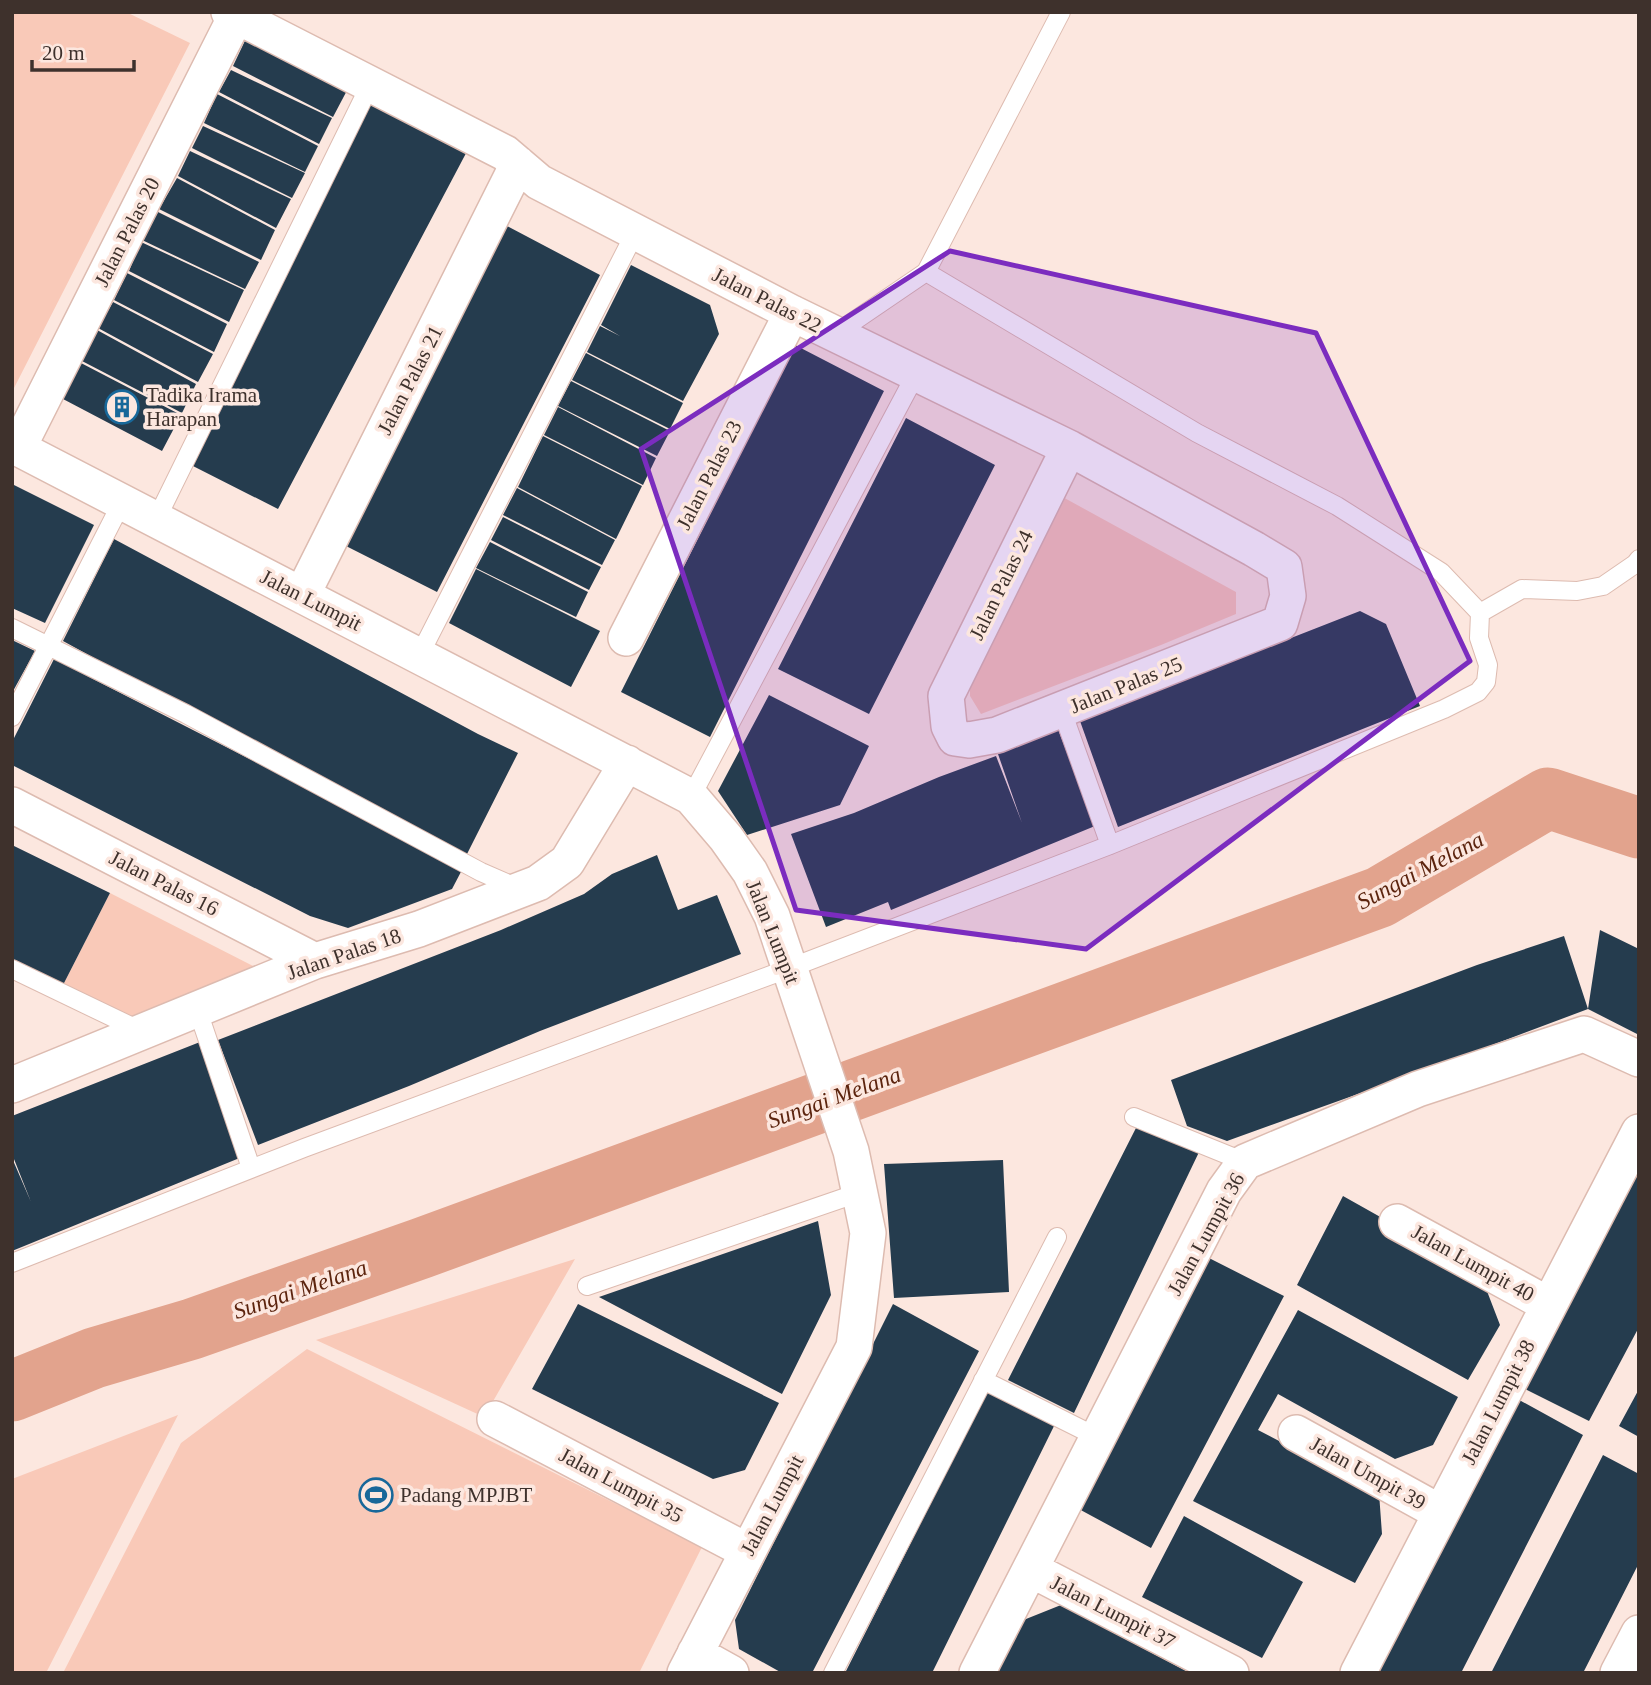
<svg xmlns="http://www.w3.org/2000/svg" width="1651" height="1685" font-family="Georgia,serif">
<rect width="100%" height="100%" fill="#fce7df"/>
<!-- green -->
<path fill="#f9c9b8" d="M 12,12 L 126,12 L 190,43 L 12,392 Z
M 1059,495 L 1236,592 L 1236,614 L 1161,645 L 981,714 L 970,696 L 970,676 Z
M 110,893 L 267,973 L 143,1023 L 63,985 Z
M 575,1259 L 484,1417 L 316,1340 Z
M 307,1349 L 702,1547 L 639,1673 L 63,1673 L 181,1443 Z
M 178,1415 L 46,1673 L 12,1673 L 12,1479 Z"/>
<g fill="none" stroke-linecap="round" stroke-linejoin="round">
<!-- river -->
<path stroke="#e2a38d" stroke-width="61" d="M 12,1391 L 94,1358 L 192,1329 L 422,1248 L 1380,897 L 1548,798 L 1639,828"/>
</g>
<!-- building -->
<path fill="#253c4e" d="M 251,28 L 352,81 L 333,117 L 233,66 Z
M 231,70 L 332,118 L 319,144 L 219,92 Z
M 375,91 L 473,140 L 278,509 L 189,464 L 360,125 Z
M 217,94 L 318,146 L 305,172 L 204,123 Z
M 203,126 L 305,173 L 292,198 L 192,148 Z
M 190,151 L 291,199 L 276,228 L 178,176 Z
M 177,178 L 275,230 L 261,260 L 159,209 Z
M 158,212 L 259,262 L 245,289 L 142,240 Z
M 507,226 L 600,275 L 437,592 L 344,545 Z
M 141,242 L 244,290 L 229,322 L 129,271 Z
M 631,265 L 710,305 L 719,334 L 683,401 L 587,352 L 600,326 L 620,336 L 601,325 Z
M 127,273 L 227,324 L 214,352 L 114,300 Z
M 113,302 L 213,354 L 198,382 L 98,328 Z
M 97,330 L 196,384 L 182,413 L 82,361 Z
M 795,345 L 884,391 L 710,737 L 621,692 Z
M 586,353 L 683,403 L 670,429 L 572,380 Z
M 81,363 L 181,415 L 162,451 L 63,399 Z
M 571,381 L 670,431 L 657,456 L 558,406 Z
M 558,407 L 656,458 L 643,485 L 544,435 Z
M 906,418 L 995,465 L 869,714 L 778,669 Z
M 543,436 L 642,486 L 616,539 L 518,487 Z
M 12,484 L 94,525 L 45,623 L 12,608 Z
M 517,488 L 615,540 L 602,565 L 503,515 Z
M 503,517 L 601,567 L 589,590 L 491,540 Z
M 114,539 L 478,734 L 518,753 L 467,854 L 188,708 L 189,705 L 127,676 L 63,641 Z
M 490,542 L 588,592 L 576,617 L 476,568 Z
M 476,569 L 600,631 L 571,687 L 449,623 Z
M 1360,611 L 1386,624 L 1420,706 L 1118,827 L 1080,721 Z
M 12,640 L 35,651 L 12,693 Z
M 54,659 L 463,868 L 452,889 L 348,928 L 310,916 L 12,765 L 12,742 Z
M 769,695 L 869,746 L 840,805 L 747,835 L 718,791 Z
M 1056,724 L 1095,826 L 891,910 L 888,902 L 826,927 L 791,834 L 854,813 L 939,777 L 996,756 L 1022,823 L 998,754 L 1024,744 L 1022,738 Z
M 12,845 L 110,893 L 63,985 L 12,960 Z
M 657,855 L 678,910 L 717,895 L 741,954 L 540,1031 L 409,1086 L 258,1145 L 218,1040 L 501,930 L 584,894 L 612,874 Z
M 1600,930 L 1639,949 L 1639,1035 L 1588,1009 L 1439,1065 L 1227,1141 L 1187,1126 L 1171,1080 L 1477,965 L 1564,936 L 1588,1009 Z
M 200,1042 L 242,1157 L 12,1251 L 12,1158 L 31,1202 L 12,1154 L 12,1116 Z
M 1138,1124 L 1200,1150 L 1074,1413 L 1008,1380 Z
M 1639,1157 L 1639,1327 L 1589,1421 L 1523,1388 Z
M 1003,1160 L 1009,1292 L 894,1298 L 884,1164 Z
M 1343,1196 L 1480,1273 L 1500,1325 L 1468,1380 L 1297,1285 Z
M 818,1221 L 831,1295 L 782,1394 L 599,1297 Z
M 1207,1257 L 1284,1296 L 1151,1548 L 1077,1508 Z
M 578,1304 L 779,1403 L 745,1470 L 713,1479 L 532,1389 Z
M 893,1304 L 979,1351 L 812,1673 L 782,1673 L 739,1649 L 735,1620 Z
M 1298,1310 L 1458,1397 L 1433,1445 L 1395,1459 L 1278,1394 L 1258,1430 L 1379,1493 L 1382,1534 L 1355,1583 L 1193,1501 Z
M 989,1388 L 1056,1422 L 932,1673 L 845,1673 Z
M 1639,1389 L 1639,1437 L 1619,1426 Z
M 1512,1396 L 1583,1435 L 1461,1673 L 1372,1673 Z
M 1603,1455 L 1639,1474 L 1639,1563 L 1583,1673 L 1491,1673 Z
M 1184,1516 L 1303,1582 L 1262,1658 L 1142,1597 Z
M 1061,1605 L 1078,1614 L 1190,1673 L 1001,1673 L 996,1670 L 1021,1621 Z"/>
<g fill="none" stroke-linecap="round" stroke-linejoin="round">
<defs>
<path id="lane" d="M 926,272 L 1197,433 L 1337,506 L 1441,572 L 1480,613
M 835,334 L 926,272 L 1061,12
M 156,520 L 371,83
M 1480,613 L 1522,589 L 1577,591 L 1603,586 L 1635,564 L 1639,559
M 12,628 L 186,714 L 481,872 L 520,889
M 419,656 L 636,231
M 1062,711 L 1110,845
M 12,717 L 122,502
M 691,797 L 916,374
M 12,969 L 141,1031
M 198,1011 L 251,1168
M 1134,1117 L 1245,1162
M 12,1263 L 304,1148 L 790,968 L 1110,845 L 1444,709 L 1478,692 L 1486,682 L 1488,665 L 1479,638 L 1480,613
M 587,1286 L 858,1193
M 983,1380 L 1099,1438
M 833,1673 L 1057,1237"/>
<path id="street" d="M 229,12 L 505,153 L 539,182 L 792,313 L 1069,448 L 1254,549 L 1284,567 L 1288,596 L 1280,623 L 997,735 L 969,740 L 955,738 L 949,726 L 946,696 L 1069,448
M 12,445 L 691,797 L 726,838 L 750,872 L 772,916 L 851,1151 L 868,1233 L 854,1347 L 685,1673
M 18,448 L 236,16
M 302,595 L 518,164
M 626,638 L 792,313
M 12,805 L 315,961
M 12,1085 L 315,961 L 419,929 L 538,883 L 567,862 L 627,763
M 1397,1222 L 1549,1305
M 495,1419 L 747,1551
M 1296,1433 L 1441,1513
M 1032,1570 L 1231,1673
M 695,1653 L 731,1673
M 977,1673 L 1224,1191 L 1245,1162 L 1418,1089 L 1584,1034 L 1639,1059
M 1358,1673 L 1639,1132
M 1618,1673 L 1639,1633"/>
</defs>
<!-- lane casing -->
<use href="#lane" stroke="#ddbbb0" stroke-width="20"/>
<!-- street casing -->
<use href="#street" stroke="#ddbbb0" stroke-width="38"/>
<!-- lane -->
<use href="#lane" stroke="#fff" stroke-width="18"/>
<!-- street -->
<use href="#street" stroke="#fff" stroke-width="35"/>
</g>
<!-- marked area -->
<path fill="#7b2cbf" fill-opacity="0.2" stroke="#7b2cbf" stroke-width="5" stroke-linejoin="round" d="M 950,251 L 1316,333 L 1470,661 L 1086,949 L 796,910 L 641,449 Z"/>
<!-- icons -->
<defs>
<symbol id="building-ring" viewBox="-11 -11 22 22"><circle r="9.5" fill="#fce7df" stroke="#18689a" stroke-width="1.5"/><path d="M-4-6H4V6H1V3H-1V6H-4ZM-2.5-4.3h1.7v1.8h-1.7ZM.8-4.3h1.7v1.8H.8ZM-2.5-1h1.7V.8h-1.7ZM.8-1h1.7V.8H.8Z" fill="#18689a"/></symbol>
<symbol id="stadium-ring" viewBox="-11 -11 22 22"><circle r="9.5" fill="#fce7df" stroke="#18689a" stroke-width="1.5"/><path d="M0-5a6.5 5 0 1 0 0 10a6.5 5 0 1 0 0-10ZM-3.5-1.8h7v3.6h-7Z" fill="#18689a"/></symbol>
</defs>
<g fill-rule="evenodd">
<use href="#building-ring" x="103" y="388" width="38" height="38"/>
<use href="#stadium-ring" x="357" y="1476" width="38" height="38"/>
</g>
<g text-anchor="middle" stroke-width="7" stroke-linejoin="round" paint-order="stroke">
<!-- street labels -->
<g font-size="21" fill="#3e312c" stroke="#fce7df">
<text transform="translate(127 232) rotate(-63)" y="7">Jalan Palas 20</text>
<text transform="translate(767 300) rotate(27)" y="7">Jalan Palas 22</text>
<text transform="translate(410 380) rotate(-63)" y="7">Jalan Palas 21</text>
<text transform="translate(709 475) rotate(-63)" y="7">Jalan Palas 23</text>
<text transform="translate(1001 585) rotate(-64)" y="7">Jalan Palas 24</text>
<text transform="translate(311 600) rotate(27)" y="7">Jalan Lumpit</text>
<text transform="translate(1126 685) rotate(-22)" y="7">Jalan Palas 25</text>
<text transform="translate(164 883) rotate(27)" y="7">Jalan Palas 16</text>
<text transform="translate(773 932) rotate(68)" y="7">Jalan Lumpit</text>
<text transform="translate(344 954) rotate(-19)" y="7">Jalan Palas 18</text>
<text transform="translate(1206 1234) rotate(-61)" y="7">Jalan Lumpit 36</text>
<text transform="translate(1473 1263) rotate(29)" y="7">Jalan Lumpit 40</text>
<text transform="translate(1498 1402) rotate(-63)" y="7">Jalan Lumpit 38</text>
<text transform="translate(1368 1473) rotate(29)" y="7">Jalan Umpit 39</text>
<text transform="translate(621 1485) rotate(28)" y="7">Jalan Lumpit 35</text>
<text transform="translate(772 1505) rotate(-62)" y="7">Jalan Lumpit</text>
<text transform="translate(1113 1612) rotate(27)" y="7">Jalan Lumpit 37</text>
</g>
<!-- poi labels -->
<g font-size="21" fill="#3e312c" stroke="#fce7df" text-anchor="start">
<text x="146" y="402">Tadika Irama<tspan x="146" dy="24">Harapan</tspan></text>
<text x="400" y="1502">Padang MPJBT</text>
</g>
<!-- water labels -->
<g font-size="23" font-style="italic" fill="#5c240e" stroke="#fce7df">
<text transform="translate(1420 870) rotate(-28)" y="8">Sungai Melana</text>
<text transform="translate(834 1097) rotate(-20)" y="8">Sungai Melana</text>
<text transform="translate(300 1289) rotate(-19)" y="8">Sungai Melana</text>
</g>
</g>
<!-- border -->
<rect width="1651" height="1685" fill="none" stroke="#3e312c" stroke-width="28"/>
<!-- scale -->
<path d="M32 60v10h102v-10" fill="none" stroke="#3e312c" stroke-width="3.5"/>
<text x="42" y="60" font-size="21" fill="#3e312c" stroke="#fce7df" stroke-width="5" paint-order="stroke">20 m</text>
</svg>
